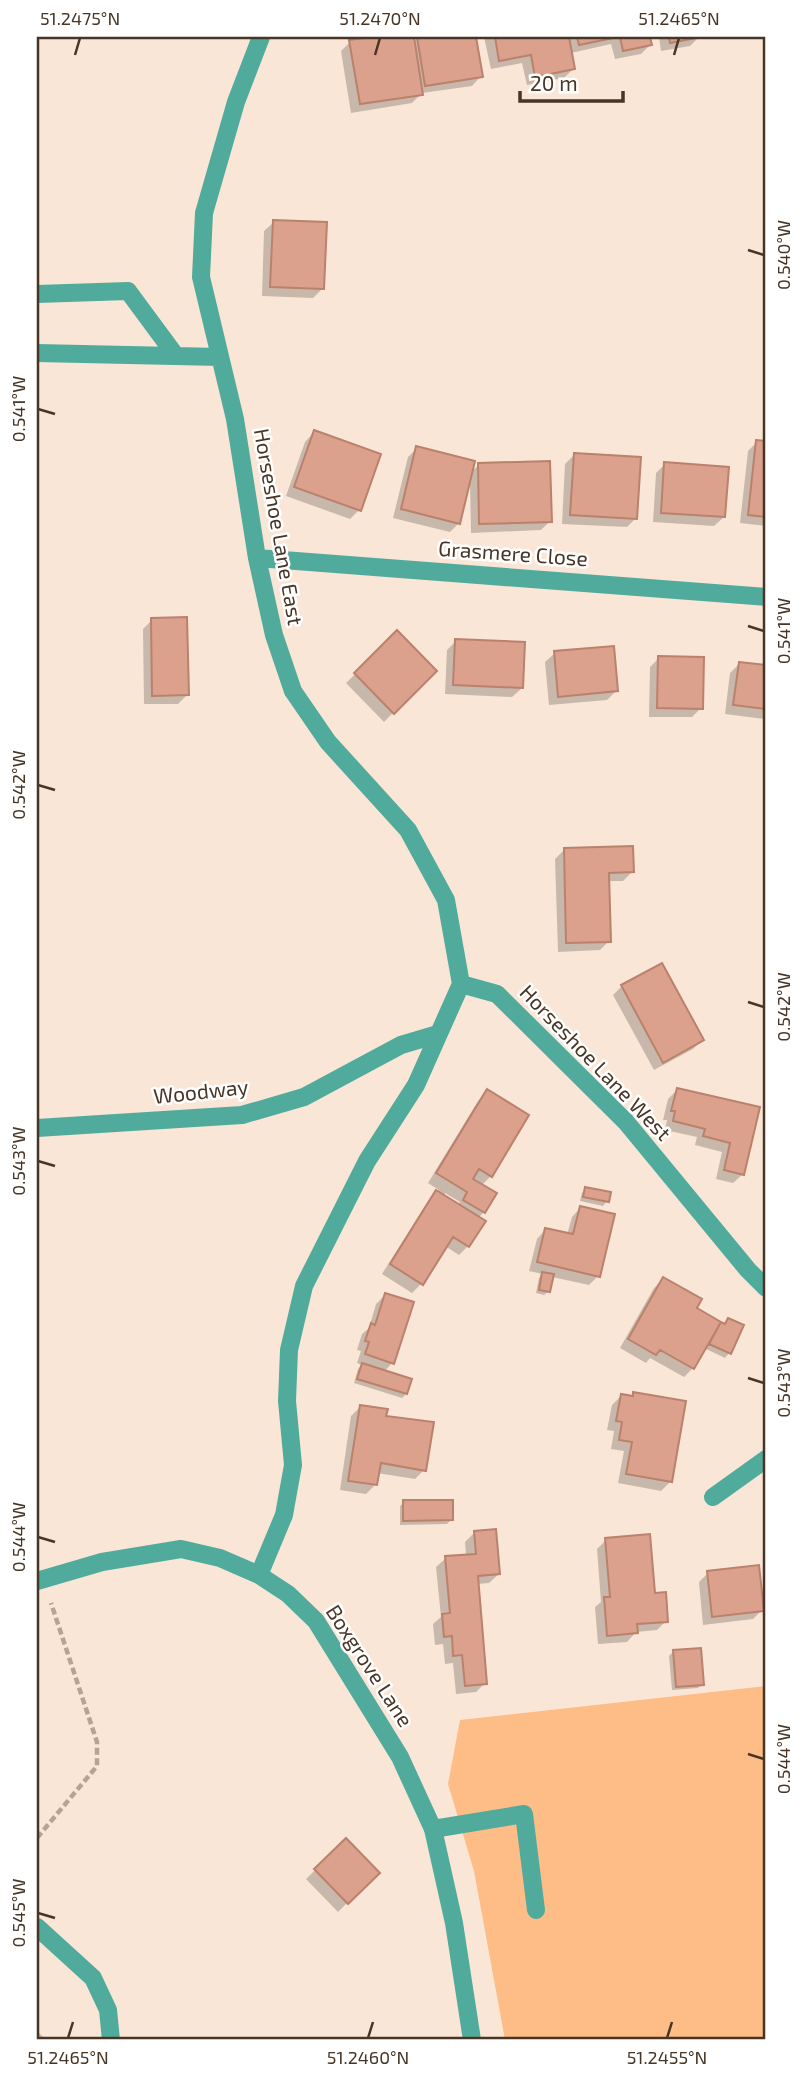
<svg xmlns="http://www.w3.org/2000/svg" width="803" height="2077" font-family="'Exo 2',sans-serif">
<rect width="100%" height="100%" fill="#fae6d6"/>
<!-- green -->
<path fill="#febd86" d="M 766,1686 L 766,2040 L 505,2040 L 474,1871 L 448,1784 L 460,1720 Z"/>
<!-- shadow -->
<path fill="#0003" fill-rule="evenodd" d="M 383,37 L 412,37 L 413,42 L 420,37 L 474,37 L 481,76 L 472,86 L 422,93 L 412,103 L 351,113 L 341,51 L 350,42 Z
M 484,37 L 648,37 L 650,45 L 641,54 L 615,59 L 611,44 L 571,53 L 574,68 L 564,78 L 527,85 L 522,63 L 491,69 Z
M 659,37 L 699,37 L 690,46 L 661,51 Z
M 274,222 L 322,289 L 313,298 L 262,296 L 264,231 Z
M 314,432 L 359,510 L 350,519 L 286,496 L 305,442 Z
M 757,442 L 766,443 L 766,526 L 740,523 L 748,451 Z
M 417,448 L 471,472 L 479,465 L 550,521 L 541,530 L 471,533 L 470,483 L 459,523 L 450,532 L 393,518 L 408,457 Z
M 574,455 L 636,518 L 627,527 L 562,524 L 565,464 Z
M 665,464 L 724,517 L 714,526 L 653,522 L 656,473 Z
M 152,620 L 187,695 L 178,704 L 144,704 L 143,629 Z
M 397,633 L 434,671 L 384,722 L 346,683 Z
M 456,641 L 522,688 L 512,697 L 445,694 L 447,650 Z
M 555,653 L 616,691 L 607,700 L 549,705 L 545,662 Z
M 659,658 L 701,708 L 692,717 L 649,717 L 650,667 Z
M 739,664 L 766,667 L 765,719 L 725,714 L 730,673 Z
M 564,850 L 632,872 L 623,881 L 608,881 L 609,941 L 600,950 L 558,952 L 555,859 Z
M 622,986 L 702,1040 L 693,1049 L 654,1070 L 613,995 Z
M 677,1090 L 758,1109 L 743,1174 L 733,1183 L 716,1179 L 722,1152 L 695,1145 L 697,1137 L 665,1130 L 667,1120 L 663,1120 L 668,1099 Z
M 487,1092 L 491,1176 L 481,1186 L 484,1212 L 478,1218 L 468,1246 L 459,1255 L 445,1246 L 421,1284 L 412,1293 L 382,1274 L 428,1201 L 439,1190 L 428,1183 L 478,1101 ZM 445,1193 L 460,1202 L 458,1205 L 444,1196 Z
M 586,1189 L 607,1201 L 603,1206 L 580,1201 L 582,1193 Z
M 581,1207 L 598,1276 L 589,1285 L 552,1277 L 549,1291 L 544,1295 L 536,1293 L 539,1278 L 543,1274 L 529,1271 L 537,1239 L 546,1229 L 567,1235 L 572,1217 Z
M 663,1279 L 694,1309 L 723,1325 L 728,1320 L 741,1326 L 729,1353 L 725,1358 L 704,1348 L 693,1368 L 684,1377 L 650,1358 L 646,1363 L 620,1348 L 654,1288 Z
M 385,1295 L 392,1363 L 384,1372 L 406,1394 L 402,1398 L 354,1383 L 358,1369 L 362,1365 L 357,1363 L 361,1351 L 357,1350 L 362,1334 L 369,1328 L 376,1304 Z
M 634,1394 L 670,1482 L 661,1491 L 618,1483 L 624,1451 L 611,1449 L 614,1431 L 607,1430 L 612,1405 L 621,1396 L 631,1397 Z
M 360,1407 L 384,1418 L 424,1470 L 415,1479 L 377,1473 L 375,1485 L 366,1494 L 340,1490 L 351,1416 Z
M 404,1502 L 451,1520 L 447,1524 L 400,1525 L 400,1506 Z
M 474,1533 L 499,1574 L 489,1583 L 477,1584 L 485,1683 L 476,1692 L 456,1694 L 453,1663 L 445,1664 L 443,1644 L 435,1645 L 433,1624 L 441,1617 L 436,1567 L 446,1558 L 466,1556 L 465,1542 Z
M 606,1540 L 654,1595 L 666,1621 L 657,1630 L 636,1632 L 627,1642 L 598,1644 L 595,1607 L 601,1602 L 597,1549 Z
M 708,1573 L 762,1610 L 753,1619 L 703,1625 L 699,1582 Z
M 673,1652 L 702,1684 L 698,1688 L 672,1690 L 669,1656 Z
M 346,1840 L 377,1873 L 338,1912 L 306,1879 Z
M 37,2031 L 46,2040 L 37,2040 Z"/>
<!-- building -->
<path fill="#dca18c" stroke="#ba816d" stroke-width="2" d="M 372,37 L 414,37 L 423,95 L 360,104 L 349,40 Z
M 417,37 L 476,37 L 483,77 L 425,86 Z
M 495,37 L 569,37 L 575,69 L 535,77 L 531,55 L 499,61 Z
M 577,37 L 618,37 L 579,45 Z
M 620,37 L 650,37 L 652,45 L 623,51 Z
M 669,37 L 701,37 L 670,43 Z
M 273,220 L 327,222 L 324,289 L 270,287 Z
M 314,430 L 381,454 L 361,511 L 294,487 Z
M 756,440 L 766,441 L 766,517 L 748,515 Z
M 416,446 L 475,461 L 460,524 L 401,509 Z
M 574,453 L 641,457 L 637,519 L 570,515 Z
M 550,461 L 552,522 L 479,524 L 478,463 Z
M 664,462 L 729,467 L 725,517 L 661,513 Z
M 187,617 L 189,695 L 152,696 L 151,618 Z
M 397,630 L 437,671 L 394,714 L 354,673 Z
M 455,639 L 525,642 L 523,688 L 453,685 Z
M 614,646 L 618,691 L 558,697 L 554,651 Z
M 658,656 L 704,657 L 703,709 L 657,708 Z
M 739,662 L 766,665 L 766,709 L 733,705 Z
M 633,846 L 634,872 L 609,873 L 611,942 L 566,943 L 564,848 Z
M 662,963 L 704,1040 L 663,1063 L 621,985 Z
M 677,1088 L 760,1107 L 744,1175 L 724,1170 L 730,1143 L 703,1136 L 705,1129 L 673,1121 L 675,1111 L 671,1111 Z
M 487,1089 L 529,1115 L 492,1177 L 479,1169 L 473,1179 L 497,1193 L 485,1213 L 463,1200 L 467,1192 L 436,1173 Z
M 585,1187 L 611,1192 L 609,1202 L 583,1197 Z
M 436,1190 L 486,1221 L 469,1247 L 453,1237 L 423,1285 L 390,1264 Z
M 580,1206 L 615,1214 L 600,1277 L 537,1262 L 545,1228 L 573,1234 Z
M 542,1272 L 554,1274 L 550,1292 L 539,1290 Z
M 663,1277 L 702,1299 L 697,1308 L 721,1322 L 694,1369 L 660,1350 L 656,1355 L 628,1339 Z
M 385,1293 L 414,1302 L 394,1364 L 365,1354 L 369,1342 L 365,1341 L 371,1323 L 375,1325 Z
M 728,1318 L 744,1325 L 731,1354 L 709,1344 L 721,1322 L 725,1324 Z
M 362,1363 L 412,1379 L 407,1394 L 357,1379 Z
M 633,1392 L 686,1401 L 672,1482 L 626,1474 L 632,1442 L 619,1440 L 622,1422 L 616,1421 L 621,1394 L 633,1396 Z
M 360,1405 L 388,1409 L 386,1416 L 434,1422 L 426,1471 L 381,1463 L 377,1485 L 348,1481 Z
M 403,1500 L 453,1500 L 453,1520 L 403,1521 Z
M 496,1529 L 500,1574 L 478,1576 L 487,1684 L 465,1686 L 462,1655 L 453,1656 L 452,1636 L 444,1637 L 442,1614 L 450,1613 L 445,1556 L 476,1554 L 474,1531 Z
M 650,1534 L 655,1593 L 666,1592 L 668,1622 L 637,1624 L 638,1633 L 607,1636 L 604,1597 L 610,1597 L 605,1538 Z
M 759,1565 L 764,1611 L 712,1617 L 707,1571 Z
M 701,1648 L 704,1685 L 676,1687 L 673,1650 Z
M 346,1838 L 380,1873 L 348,1904 L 314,1869 Z"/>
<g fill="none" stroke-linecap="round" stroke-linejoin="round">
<!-- path -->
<path stroke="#b7a393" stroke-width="4.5" stroke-dasharray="7 3.5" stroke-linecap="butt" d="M 37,1838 L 97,1766 L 97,1742 L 51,1603"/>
<!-- lane -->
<path stroke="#51ab9c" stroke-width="18" d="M 433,1829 L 524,1814 L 536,1910"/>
<!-- street -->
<path stroke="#51ab9c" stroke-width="18" d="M 261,37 L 236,102 L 204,213 L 201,277 L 235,419 L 257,558 L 274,635 L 293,691 L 328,742 L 408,830 L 446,900 L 461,984
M 37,294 L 128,291 L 176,356
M 37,353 L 220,357
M 257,558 L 766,597
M 461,984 L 497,994 L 626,1122 L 748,1270 L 766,1288
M 37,1128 L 242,1115 L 304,1097 L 401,1045 L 438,1034
M 713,1497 L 766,1459
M 259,1575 L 284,1515 L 293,1465 L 287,1401 L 289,1350 L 304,1286 L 367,1161 L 416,1085 L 461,984
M 37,1581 L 102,1562 L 181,1549 L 220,1558 L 259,1575 L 288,1594 L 316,1621 L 400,1757 L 433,1829 L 454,1923 L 472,2040
M 37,1927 L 93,1978 L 108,2010 L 111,2040"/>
</g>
<!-- ticks -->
<path fill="none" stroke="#483525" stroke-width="2.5" d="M 75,55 L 80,38M 375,55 L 380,38M 674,55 L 679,38M 748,250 L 764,255M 38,409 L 55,414M 748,626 L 764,631M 38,785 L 55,790M 748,1002 L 764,1007M 38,1161 L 55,1166M 748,1378 L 764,1383M 38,1537 L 55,1542M 748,1754 L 764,1759M 38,1913 L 55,1918M 68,2038 L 73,2022M 368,2038 L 373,2022M 667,2038 L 672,2022"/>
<g text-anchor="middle" stroke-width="5" stroke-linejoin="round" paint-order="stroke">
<!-- street labels -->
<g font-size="21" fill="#483525" stroke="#fff">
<text transform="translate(278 527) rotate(80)" y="7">Horseshoe Lane East</text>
<text transform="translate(513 554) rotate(4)" y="7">Grasmere Close</text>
<text transform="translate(595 1063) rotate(46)" y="7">Horseshoe Lane West</text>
<text transform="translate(201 1092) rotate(-6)" y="7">Woodway</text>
<text transform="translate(369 1666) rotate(57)" y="7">Boxgrove Lane</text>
</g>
</g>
<!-- border -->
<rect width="803" height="2077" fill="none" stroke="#ffffff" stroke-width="77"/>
<!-- scale -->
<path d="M520 91v10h103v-10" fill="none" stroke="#483525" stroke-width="3.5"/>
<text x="530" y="91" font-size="21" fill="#483525" stroke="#ffffff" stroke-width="5" paint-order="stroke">20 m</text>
<rect x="38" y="38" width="726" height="2000" fill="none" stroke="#483525" stroke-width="2.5"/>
<g font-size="18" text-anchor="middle" fill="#483525">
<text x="80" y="25">51.2475°N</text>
<text x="380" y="25">51.2470°N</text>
<text x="679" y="25">51.2465°N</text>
<text transform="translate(784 255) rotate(-90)" y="6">0.540°W</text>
<text transform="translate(19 409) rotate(-90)" y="6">0.541°W</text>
<text transform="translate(784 631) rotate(-90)" y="6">0.541°W</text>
<text transform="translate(19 785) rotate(-90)" y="6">0.542°W</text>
<text transform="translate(784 1007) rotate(-90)" y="6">0.542°W</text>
<text transform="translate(19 1161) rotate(-90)" y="6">0.543°W</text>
<text transform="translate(784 1383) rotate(-90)" y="6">0.543°W</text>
<text transform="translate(19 1537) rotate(-90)" y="6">0.544°W</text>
<text transform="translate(784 1759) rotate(-90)" y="6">0.544°W</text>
<text transform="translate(19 1913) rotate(-90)" y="6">0.545°W</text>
<text x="68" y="2064">51.2465°N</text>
<text x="368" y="2064">51.2460°N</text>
<text x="667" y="2064">51.2455°N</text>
</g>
</svg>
